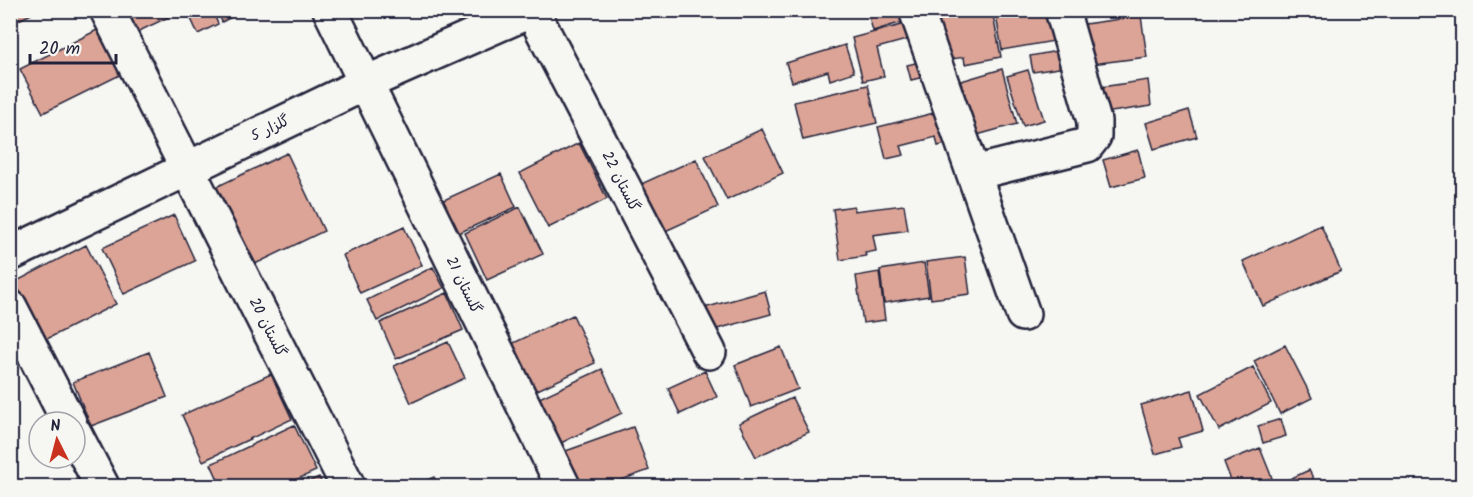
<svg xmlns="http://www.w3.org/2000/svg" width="1473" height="497" font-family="Kalam,'Playpen Sans Arabic',sans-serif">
<rect width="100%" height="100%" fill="#f6f6f2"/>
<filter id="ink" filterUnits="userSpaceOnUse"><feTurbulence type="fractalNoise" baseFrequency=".0167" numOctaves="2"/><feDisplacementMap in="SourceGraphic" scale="12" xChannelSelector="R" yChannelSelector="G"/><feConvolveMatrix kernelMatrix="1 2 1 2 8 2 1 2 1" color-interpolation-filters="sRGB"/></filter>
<g filter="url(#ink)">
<!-- building -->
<path fill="#dca496" stroke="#22223b" stroke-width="1.5" d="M 10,10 L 40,10 L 10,24 Z
M 125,10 L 183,10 L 129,36 Z
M 187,10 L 212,10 L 218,24 L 198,34 Z
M 217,10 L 245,10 L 222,22 Z
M 875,10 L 903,10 L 906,21 L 873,31 L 868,13 Z
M 992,10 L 1001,57 L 965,64 L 964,57 L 941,61 L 934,21 Z
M 995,10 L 1054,10 L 1060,40 L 1002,50 Z
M 1141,16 L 1147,57 L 1084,65 L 1078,25 Z
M 913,22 L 917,37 L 877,48 L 884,76 L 863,81 L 852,38 Z
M 101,28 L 124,73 L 43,113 L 20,69 Z
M 845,45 L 854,72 L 830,80 L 828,71 L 792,82 L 786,63 Z
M 1063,50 L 1065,67 L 1033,72 L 1030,56 Z
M 928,60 L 932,75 L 911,80 L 907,65 Z
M 1002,69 L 1017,124 L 966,138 L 951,84 Z
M 1028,70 L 1044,120 L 1023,126 L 1007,76 Z
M 1148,80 L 1151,106 L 1098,114 L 1095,88 Z
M 868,85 L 877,123 L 803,140 L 794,102 Z
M 946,110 L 954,142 L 938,146 L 936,137 L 901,146 L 904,155 L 886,159 L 878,127 Z
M 1189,110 L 1197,137 L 1154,149 L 1146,123 Z
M 762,129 L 783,173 L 727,200 L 705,156 Z
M 579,143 L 607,199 L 548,228 L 520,173 Z
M 1138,150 L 1145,178 L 1111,187 L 1103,160 Z
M 287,153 L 324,231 L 253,265 L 216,187 Z
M 696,159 L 718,207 L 661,233 L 639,185 Z
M 501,174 L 516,207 L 452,236 L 437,203 Z
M 904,205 L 908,230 L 873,235 L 876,251 L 865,253 L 866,256 L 840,260 L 833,209 L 854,206 L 854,211 Z
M 520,207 L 543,254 L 487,280 L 465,233 Z
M 174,215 L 195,261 L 124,294 L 102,248 Z
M 1321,225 L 1341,271 L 1263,306 L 1243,261 Z
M 404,227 L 422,265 L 360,293 L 343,255 Z
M 86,245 L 116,304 L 45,340 L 15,282 Z
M 965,257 L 970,294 L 931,299 L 926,262 Z
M 924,263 L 929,296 L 884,303 L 880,270 Z
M 433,267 L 444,288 L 377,321 L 367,300 Z
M 879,272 L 885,320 L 863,323 L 856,276 Z
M 765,291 L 771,314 L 710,331 L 704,308 Z
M 447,293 L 463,330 L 396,359 L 380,323 Z
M 573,315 L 595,363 L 529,394 L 507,346 Z
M 448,342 L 465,378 L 411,403 L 394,366 Z
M 1285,345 L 1312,398 L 1280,414 L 1254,361 Z
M 781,347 L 798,389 L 751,407 L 735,365 Z
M 149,352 L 167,397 L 91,426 L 73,382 Z
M 1253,367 L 1271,403 L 1219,430 L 1200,394 Z
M 602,369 L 622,413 L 559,444 L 537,399 Z
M 705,371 L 717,397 L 680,414 L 668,388 Z
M 271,374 L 292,419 L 203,461 L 182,415 Z
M 1192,390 L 1203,431 L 1178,438 L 1181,447 L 1155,454 L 1141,405 Z
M 792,398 L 809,432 L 756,457 L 739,423 Z
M 1281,419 L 1286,436 L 1263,443 L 1258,426 Z
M 294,425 L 316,471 L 282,486 L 221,486 L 211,464 Z
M 633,427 L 649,470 L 605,486 L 575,486 L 563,452 Z
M 1260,448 L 1272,478 L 1248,486 L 1233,486 L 1224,462 Z
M 1309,470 L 1317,486 L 1275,486 Z
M 319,477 L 323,486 L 299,486 Z
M 434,477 L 439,486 L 414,486 Z"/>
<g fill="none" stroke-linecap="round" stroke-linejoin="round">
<defs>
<path id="street" d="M 107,10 L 348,486
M 330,10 L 563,486
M 532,10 L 709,352
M 916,10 L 1023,314
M 974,173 L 1087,145 L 1094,136 L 1094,121 L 1062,10
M 10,254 L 366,83 L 532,10
M 10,307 L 69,422
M 75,434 L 102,486"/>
</defs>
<!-- street casing -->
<use href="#street" stroke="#22223b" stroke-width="38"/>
<!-- street -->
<use href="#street" stroke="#f6f6f2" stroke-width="33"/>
</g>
</g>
<g text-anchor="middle" stroke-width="4.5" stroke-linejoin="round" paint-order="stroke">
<!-- street labels -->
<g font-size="15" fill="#22223b" stroke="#f6f6f2">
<text transform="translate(270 128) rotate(-25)" y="5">گلزار 5</text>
<text transform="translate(621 181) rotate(63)" y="5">گلستان 22</text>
<text transform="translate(464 285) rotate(64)" y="5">گلستان 21</text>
<text transform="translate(268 327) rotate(63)" y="5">گلستان 20</text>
</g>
</g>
<!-- margin -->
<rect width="1473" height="497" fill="none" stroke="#f6f6f2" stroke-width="36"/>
<rect x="18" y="18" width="1437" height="461" fill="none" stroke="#22223b" stroke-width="2" filter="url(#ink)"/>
<!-- north arrow -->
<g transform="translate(57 440) rotate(354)"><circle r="28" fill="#f6f6f2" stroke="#a1a1a9" stroke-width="1.5"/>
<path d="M0-4.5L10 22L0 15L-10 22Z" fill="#c8321e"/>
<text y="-9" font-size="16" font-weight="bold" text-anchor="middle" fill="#22223b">N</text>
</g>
<!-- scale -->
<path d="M30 54v9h86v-9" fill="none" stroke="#22223b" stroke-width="3"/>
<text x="39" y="54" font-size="18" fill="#22223b" stroke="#f6f6f2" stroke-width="4.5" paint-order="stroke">20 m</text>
</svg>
